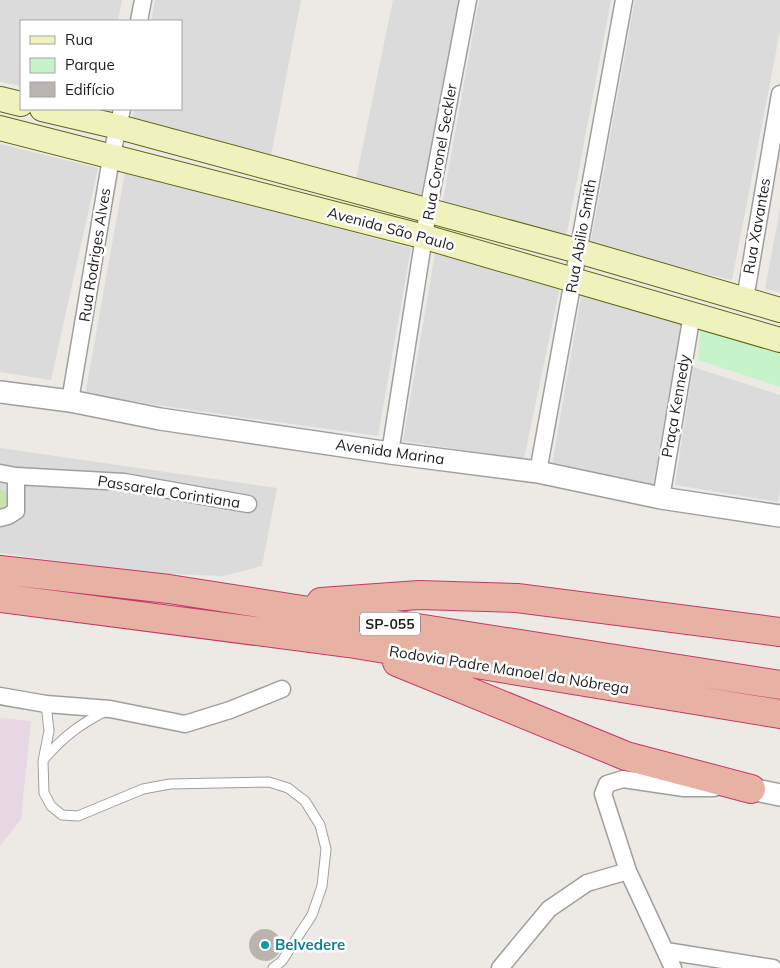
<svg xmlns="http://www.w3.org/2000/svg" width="780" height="968" font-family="Mulish,sans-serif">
<rect width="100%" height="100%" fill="#edeae5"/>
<!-- residential -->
<path fill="#dbdbdb" d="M 0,0 L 122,0 L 118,21 L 21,21 L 21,86 L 0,82 Z
M 155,0 L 301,0 L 270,161 L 132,117 L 134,109 L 181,109 L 181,21 L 151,21 Z
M 393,0 L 459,0 L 421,198 L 356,179 Z
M 479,0 L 611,0 L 566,238 L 442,206 Z
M 635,0 L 780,0 L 780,31 L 732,280 L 590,246 Z
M 0,144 L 98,168 L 51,380 L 0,372 Z
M 125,172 L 411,248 L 378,436 L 85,395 Z
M 780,208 L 780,292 L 765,289 Z
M 435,253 L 560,287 L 524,459 L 403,441 Z
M 582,291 L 682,320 L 653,485 L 552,465 Z
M 693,367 L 780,395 L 780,492 L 778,502 L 675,485 Z
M 0,448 L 277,488 L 262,566 L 223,576 L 148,573 L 0,553 Z"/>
<!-- industrial -->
<path fill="#e6d7e3" d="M 0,718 L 31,721 L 21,819 L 0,846 Z"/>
<!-- grass -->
<path fill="#c9e2b0" d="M 0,489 L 9,494 L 8,511 L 0,514 Z"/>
<!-- park -->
<path fill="#c6f3c9" d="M 701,323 L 780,343 L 780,387 L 698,360 Z"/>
<!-- building -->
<path fill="#bab4ae" d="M249 945a16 16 0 1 1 32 0a16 16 0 1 1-32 0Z"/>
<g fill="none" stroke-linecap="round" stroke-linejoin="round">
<defs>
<path id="service" d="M 46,704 L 49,731 L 43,761 L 44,793 L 51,806 L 62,815 L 78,816 L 143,789 L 170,784 L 269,782 L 288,788 L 305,801 L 320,825 L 326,849 L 322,886 L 312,915 L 282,961 L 273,968
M 44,759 C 63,737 80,724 106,711"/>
<path id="minor" d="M 139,21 L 143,0
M 745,299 L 780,94
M 70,401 L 111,158 L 122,109
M 390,453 L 428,211 L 468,0
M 538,472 L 624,0
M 0,473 L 16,476 L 124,482 L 248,504
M 661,498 L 692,314
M 0,518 L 8,516 L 16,511 L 16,476
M 0,696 L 46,704 L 110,709 L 185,724 L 230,710 L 282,689
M 666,951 L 773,968
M 500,968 L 549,909 L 587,883 L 628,871
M 673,968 L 628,871 L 603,794 L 607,784 L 623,779 L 684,788 L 714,788"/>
<path id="tertiary" d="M 0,392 L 70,401 L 160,419 L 390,453 L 538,472 L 661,498 L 780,516
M 751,789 L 780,795"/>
<path id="secondary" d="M 0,99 L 21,104
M 42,109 L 119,127 L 578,251 L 780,310
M 0,128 L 425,237 L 780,340"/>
<path id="trunk" d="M 0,570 L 169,589 L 780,685
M 0,598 L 349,643 L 780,714
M 321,602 L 419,595 L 517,598 L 780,632
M 397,662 L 626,756 L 751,789"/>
</defs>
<!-- service casing -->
<use href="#service" stroke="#9f9f9f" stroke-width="11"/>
<!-- minor casing -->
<use href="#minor" stroke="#9f9f9f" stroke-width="19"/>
<!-- tertiary casing -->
<use href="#tertiary" stroke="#9f9f9f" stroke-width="24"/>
<!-- secondary casing -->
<use href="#secondary" stroke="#5f6811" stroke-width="26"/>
<!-- trunk casing -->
<use href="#trunk" stroke="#c63768" stroke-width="30"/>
<!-- service -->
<use href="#service" stroke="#fff" stroke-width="9"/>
<!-- minor -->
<use href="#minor" stroke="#fff" stroke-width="16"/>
<!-- tertiary -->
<use href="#tertiary" stroke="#fff" stroke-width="21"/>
<!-- secondary -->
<use href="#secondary" stroke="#f0f2be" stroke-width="24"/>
<!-- trunk -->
<use href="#trunk" stroke="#e7b2a4" stroke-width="28"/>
</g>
<!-- markers -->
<circle fill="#0f9aa8" stroke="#fff" stroke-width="2" cx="265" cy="945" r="5"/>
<g text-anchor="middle" stroke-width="5" stroke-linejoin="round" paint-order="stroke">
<!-- shield labels -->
<rect fill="#fff" stroke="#626262" stroke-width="1" x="360" y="612.5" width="60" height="23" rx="4"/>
<g font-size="14" font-weight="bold" fill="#1e1e1e">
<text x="390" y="629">SP-055</text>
</g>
<!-- street labels -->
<g font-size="15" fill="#1e1e1e" stroke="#fff">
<text transform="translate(440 152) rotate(-80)" y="5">Rua Coronel Seckler</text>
<text transform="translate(757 226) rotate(-80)" y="5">Rua Xavantes</text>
<text transform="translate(391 229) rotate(15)" y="5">Avenida São Paulo</text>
<text transform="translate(581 236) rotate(-80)" y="5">Rua Abilio Smith</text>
<text transform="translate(95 255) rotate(-81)" y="5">Rua Rodriges Alves</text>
<text transform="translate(676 406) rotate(-80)" y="5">Praça Kennedy</text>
<text transform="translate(390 452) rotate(8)" y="5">Avenida Marina</text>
<text transform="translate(169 492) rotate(9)" y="5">Passarela Corintiana</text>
<text transform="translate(509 670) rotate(9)" y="5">Rodovia Padre Manoel da Nóbrega</text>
</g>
<!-- culture labels -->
<g font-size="15" font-weight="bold" fill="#0d838f" stroke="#fff" text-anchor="start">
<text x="275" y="950">Belvedere</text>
</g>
</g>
<!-- legend -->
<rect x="20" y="20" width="162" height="90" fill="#ffffff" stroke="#a5a5a5"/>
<rect x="30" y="36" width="25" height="8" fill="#f0f2be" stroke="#a5a5a5"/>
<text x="65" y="45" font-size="15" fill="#1e1e1e">Rua</text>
<rect x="30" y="58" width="25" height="15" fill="#c6f3c9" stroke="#a5a5a5"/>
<text x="65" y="70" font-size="15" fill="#1e1e1e">Parque</text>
<rect x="30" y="82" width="25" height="15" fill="#bab4ae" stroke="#a5a5a5"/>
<text x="65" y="95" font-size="15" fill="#1e1e1e">Edifício</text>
</svg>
